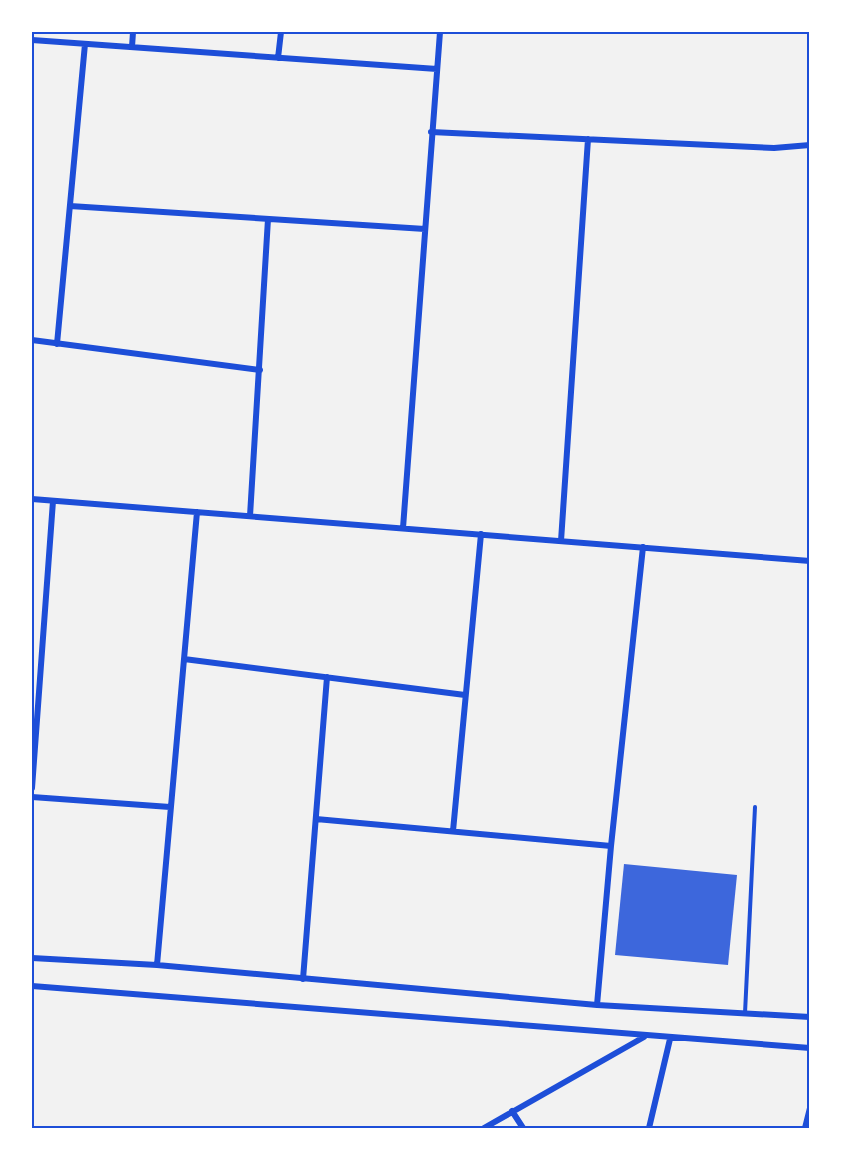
<svg xmlns="http://www.w3.org/2000/svg" width="841" height="1160" font-family="Signika,sans-serif">
<rect width="100%" height="100%" fill="#f2f2f2"/>
<!-- building -->
<path fill="#3d67dc" d="M 624,864 L 737,875 L 728,965 L 615,955 Z"/>
<g fill="none" stroke-linecap="round" stroke-linejoin="round">
<!-- service -->
<path stroke="#1d4ed8" stroke-width="4" d="M 745,1013 L 755,807"/>
<!-- minor -->
<path stroke="#1d4ed8" stroke-width="6" d="M 32,40 L 437,69
M 132,47 L 133,32
M 278,58 L 281,32
M 431,132 L 774,148 L 810,145
M 70,206 L 425,229
M 32,340 L 260,370
M 57,344 L 85,44
M 32,499 L 810,561
M 250,516 L 268,219
M 403,528 L 440,32
M 561,541 L 588,139
M 184,659 L 465,695
M 32,788 L 53,501
M 32,797 L 170,807
M 316,819 L 611,846
M 453,831 L 481,534
M 32,958 L 157,965 L 597,1005 L 810,1017
M 157,965 L 197,512
M 303,979 L 327,677
M 32,986 L 810,1048
M 597,1005 L 611,846 L 643,547
M 512,1111 L 523,1128
M 484,1128 L 644,1037
M 649,1128 L 670,1039
M 805,1128 L 810,1108"/>
</g>
<!-- border -->
<rect width="841" height="1160" fill="none" stroke="#ffffff" stroke-width="66"/>
<rect x="33" y="33" width="775" height="1094" fill="none" stroke="#1d4ed8" stroke-width="2"/>
</svg>
